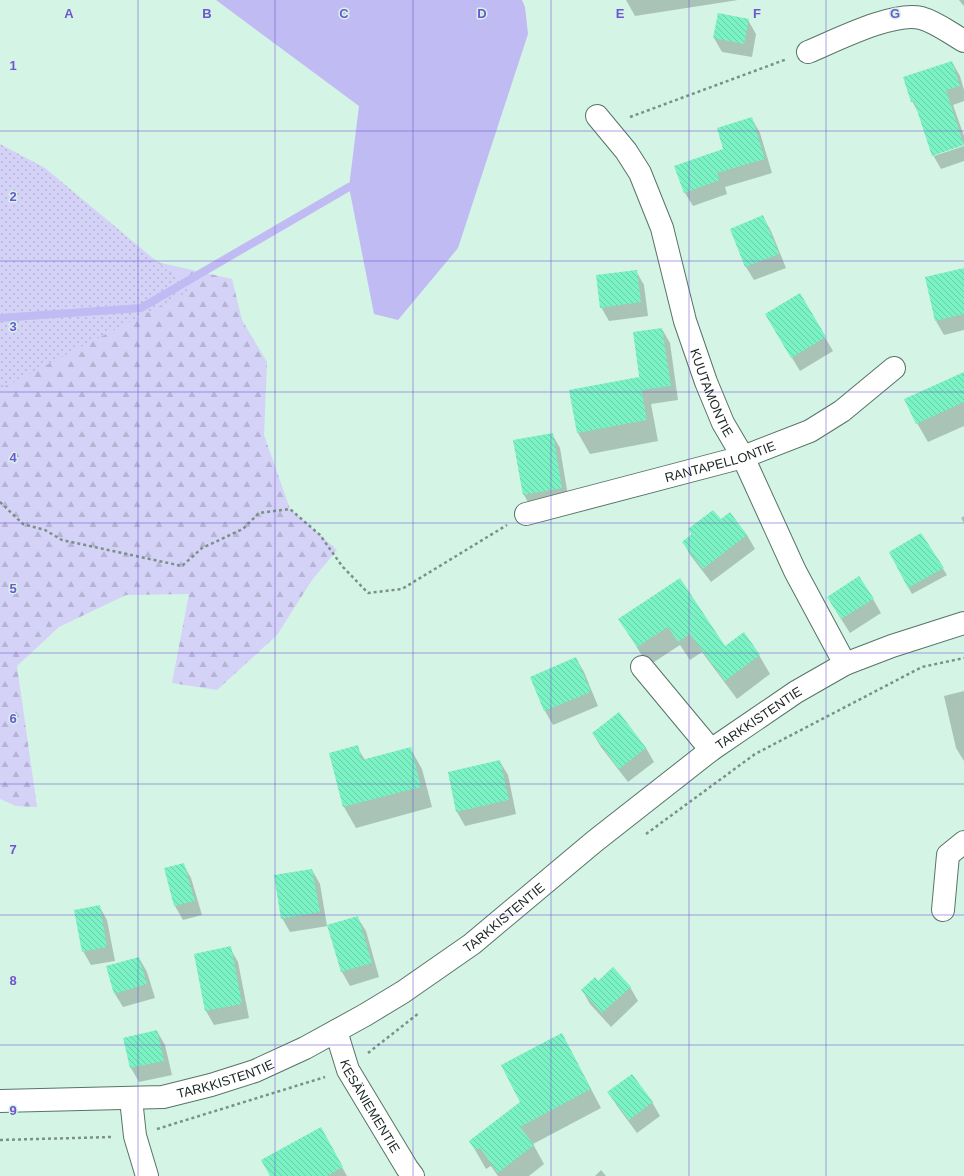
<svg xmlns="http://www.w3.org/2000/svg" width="964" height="1176" font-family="Arial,sans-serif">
<defs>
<pattern id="forest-firs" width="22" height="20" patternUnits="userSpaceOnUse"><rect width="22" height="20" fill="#d4d2f7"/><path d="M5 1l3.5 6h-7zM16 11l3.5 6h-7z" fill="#b5b4d3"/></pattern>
<pattern id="park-dots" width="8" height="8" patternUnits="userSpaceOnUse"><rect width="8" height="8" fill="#d4d2f7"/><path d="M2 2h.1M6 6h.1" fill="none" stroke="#b5b4d3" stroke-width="1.8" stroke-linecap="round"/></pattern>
<pattern id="building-back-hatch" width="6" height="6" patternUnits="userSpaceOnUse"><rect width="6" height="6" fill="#7af2c3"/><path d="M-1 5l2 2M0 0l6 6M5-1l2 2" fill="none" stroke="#69cfa7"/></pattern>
</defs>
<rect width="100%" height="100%" fill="#d4f4e5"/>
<!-- forest -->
<path fill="url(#forest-firs)" d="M 0,157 L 117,253 L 232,279 L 242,320 L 267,362 L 264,435 L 290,509 L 337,550 L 312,580 L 277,635 L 217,690 L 172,683 L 189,594 L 126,595 L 59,627 L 17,666 L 37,807 L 16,806 L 0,799 Z"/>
<!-- park -->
<path fill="url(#park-dots)" d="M 0,144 L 45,168 L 191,290 L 0,389 Z"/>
<!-- water -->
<path fill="#c0bbf3" d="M 216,0 L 522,0 L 525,7 L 528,34 L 458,248 L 398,320 L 374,314 L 349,187 L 359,106 Z"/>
<!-- shadow -->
<path fill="#0003" d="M 626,0 L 738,0 L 635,16 Z
M 959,0 L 964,0 L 964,6 L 962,4 Z
M 748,20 L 756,34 L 752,57 L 722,52 L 714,38 Z
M 952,62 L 960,76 L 964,90 L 964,101 L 953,105 L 964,136 L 964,144 L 934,154 L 934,156 L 964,146 L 964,161 L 941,169 L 933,155 L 918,112 L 912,101 Z
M 752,119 L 760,133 L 772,173 L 725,187 L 727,194 L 693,206 L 685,193 Z
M 763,217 L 771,231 L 786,268 L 754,280 L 746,267 L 731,229 Z
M 964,269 L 964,330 L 944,335 L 936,321 L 926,278 Z
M 636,271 L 644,285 L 648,316 L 609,321 L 601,307 Z
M 800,295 L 833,351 L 800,371 L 766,315 Z
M 662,329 L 670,343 L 678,400 L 651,404 L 658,441 L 590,454 L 578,433 L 570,391 L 638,378 L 641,383 Z
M 964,373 L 964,426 L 928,442 L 917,423 Z
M 552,434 L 560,448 L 569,502 L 532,509 L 524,495 Z
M 730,514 L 747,535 L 755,549 L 711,582 L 691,556 L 683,542 L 692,535 L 689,530 L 720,521 Z
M 964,516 L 964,523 L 961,518 Z
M 920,534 L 947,575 L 912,594 L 908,587 Z
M 680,579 L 725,647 L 759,655 L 770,674 L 737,699 L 702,652 L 690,660 L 680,645 L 648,666 L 620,619 Z
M 873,599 L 881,613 L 850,633 L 836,611 Z
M 576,658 L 584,672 L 598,706 L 553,725 L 545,711 L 532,677 Z
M 964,691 L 964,761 L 956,748 L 944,696 Z
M 619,714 L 646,748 L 654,762 L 628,782 L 601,747 L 593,734 Z
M 357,747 L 365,760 L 410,748 L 422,769 L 432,807 L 356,828 L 344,807 L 330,754 Z
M 500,762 L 508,775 L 516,814 L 465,826 L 457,812 Z
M 183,864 L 191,878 L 202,915 L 183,920 L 175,906 L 165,869 Z
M 312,870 L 320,884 L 327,926 L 357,917 L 366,931 L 379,977 L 350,986 L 342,972 L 328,926 L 290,932 L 282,918 Z
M 99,906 L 107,920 L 115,961 L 91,965 L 83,951 Z
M 230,948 L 238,962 L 249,1018 L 214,1025 L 206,1011 Z
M 139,958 L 147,972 L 155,998 L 123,1007 L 115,994 Z
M 598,982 L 630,987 L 638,1001 L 611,1027 L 590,1004 L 582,990 Z
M 157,1031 L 165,1045 L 172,1075 L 139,1082 L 131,1068 L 124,1038 Z
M 572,1053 L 601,1108 L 533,1144 L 544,1164 L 529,1176 L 498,1176 L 491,1166 L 486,1169 L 470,1141 L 521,1102 Z
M 609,1092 L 652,1102 L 660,1116 L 637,1133 L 617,1106 Z
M 332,1149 L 347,1176 L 271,1176 Z
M 601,1170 L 606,1176 L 595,1176 Z"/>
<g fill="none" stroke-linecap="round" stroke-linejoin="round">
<!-- stream -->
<path stroke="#c0bbf3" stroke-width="8" d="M 0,318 L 141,308 L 349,187"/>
</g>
<!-- building -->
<path fill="url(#building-back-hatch)" d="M 718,13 L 749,19 L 744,44 L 713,38 Z
M 952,61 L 960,86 L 946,90 L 964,145 L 932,156 L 914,101 L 911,102 L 903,77 Z
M 752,117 L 765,159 L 717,173 L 720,180 L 684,193 L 674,166 L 723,149 L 717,128 Z
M 763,215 L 779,254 L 745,267 L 730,229 Z
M 964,268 L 964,314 L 935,321 L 925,277 Z
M 637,270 L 641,302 L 600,308 L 596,275 Z
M 800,293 L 826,337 L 791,358 L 765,314 Z
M 662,328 L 671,386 L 641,390 L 633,332 Z
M 964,372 L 964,402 L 916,424 L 904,399 Z
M 639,377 L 647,420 L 577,433 L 569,390 Z
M 553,433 L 562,488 L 523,495 L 513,440 Z
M 713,510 L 721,519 L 730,512 L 747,535 L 703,569 L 682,542 L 692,534 L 688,529 Z
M 921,533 L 944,568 L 908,588 L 889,552 Z
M 859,576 L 874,599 L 841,619 L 827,597 Z
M 680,578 L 725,646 L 744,632 L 760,655 L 725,681 L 690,634 L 678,642 L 668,627 L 637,647 L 618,619 Z
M 576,657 L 591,692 L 544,711 L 530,677 Z
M 619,712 L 646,748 L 619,769 L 592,733 Z
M 358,745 L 362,760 L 411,747 L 421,787 L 343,807 L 329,753 Z
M 500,760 L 509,800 L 456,812 L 448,772 Z
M 184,863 L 195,901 L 174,906 L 164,868 Z
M 312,869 L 320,912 L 281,919 L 274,875 Z
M 100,905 L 107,947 L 82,952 L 74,910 Z
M 358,916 L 372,963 L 341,972 L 327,925 Z
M 231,946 L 242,1004 L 205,1011 L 194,954 Z
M 139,957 L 147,984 L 114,994 L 106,966 Z
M 613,967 L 631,987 L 602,1013 L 581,990 L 595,977 L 598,981 Z
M 157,1030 L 164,1061 L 130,1068 L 123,1038 Z
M 562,1033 L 591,1089 L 520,1127 L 534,1145 L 498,1173 L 480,1148 L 475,1150 L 469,1141 L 520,1102 L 501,1065 Z
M 632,1074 L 653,1102 L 629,1120 L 607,1092 Z
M 321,1127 L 343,1167 L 327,1176 L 270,1176 L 261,1160 Z"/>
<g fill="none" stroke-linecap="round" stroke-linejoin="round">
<defs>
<g id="minor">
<path d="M 808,52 C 835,41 893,11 921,18 C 936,22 950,33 964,41"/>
<path id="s1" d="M 597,116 L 626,151 L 640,173 L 662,228 L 685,321 L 706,382 L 723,423 L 743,457 L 795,571 L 845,664"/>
<path id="s2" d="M 526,514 L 743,457 L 810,431 L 842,411 L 894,368"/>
<path d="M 642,667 L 711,750"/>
<path d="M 943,910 L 948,855 L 964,842"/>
<path id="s3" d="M 336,1031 L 348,1070 L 407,1168 L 413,1176"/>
<path d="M 131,1099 L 135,1136 L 147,1176"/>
</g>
<g id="tertiary">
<path id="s4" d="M 0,1101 L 163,1097 L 211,1085 L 255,1071 L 305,1048 L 365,1015 L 403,992 L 472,944 L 595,841 L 711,750 L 796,692 L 845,664 L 892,646 L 964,623"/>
</g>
</defs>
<!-- minor casing -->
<use href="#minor" stroke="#577467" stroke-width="24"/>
<!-- tertiary casing -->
<use href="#tertiary" stroke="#577467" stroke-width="24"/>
<!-- path -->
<path stroke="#7b9187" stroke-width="2.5" stroke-dasharray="3 3" stroke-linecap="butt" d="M 630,117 L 787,59
M 0,502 L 23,524 L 45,530 L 62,540 L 182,566 L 202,548 L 243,529 L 259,513 L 290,509 L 320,535 L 342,566 L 368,593 L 402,589 L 507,525
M 646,834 L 755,754 L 922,667 L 964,658
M 368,1053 L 419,1013
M 157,1129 L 325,1077
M 0,1140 L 111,1137"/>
<!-- minor -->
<use href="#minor" stroke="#fff" stroke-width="22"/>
<!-- tertiary -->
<use href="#tertiary" stroke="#fff" stroke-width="22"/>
</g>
<!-- grid -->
<path fill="none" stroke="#6e56d0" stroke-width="1" stroke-opacity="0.55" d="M 138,0 L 138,1176M 275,0 L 275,1176M 413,0 L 413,1176M 551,0 L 551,1176M 689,0 L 689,1176M 826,0 L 826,1176M 0,131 L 964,131M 0,261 L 964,261M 0,392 L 964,392M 0,523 L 964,523M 0,653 L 964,653M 0,784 L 964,784M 0,915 L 964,915M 0,1045 L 964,1045"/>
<g text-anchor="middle" stroke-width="3" stroke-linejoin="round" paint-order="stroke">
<!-- street labels -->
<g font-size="13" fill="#192520" stroke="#d4f4e5">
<text dy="5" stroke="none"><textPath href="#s1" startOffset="303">KUUTAMONTIE</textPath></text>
<text dy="5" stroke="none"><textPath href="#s2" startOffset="201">RANTAPELLONTIE</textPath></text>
<text dy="5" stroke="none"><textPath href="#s4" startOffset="876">TARKKISTENTIE</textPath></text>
<text dy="5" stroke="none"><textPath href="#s4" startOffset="552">TARKKISTENTIE</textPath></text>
<text dy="5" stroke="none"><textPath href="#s4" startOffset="228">TARKKISTENTIE</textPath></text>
<text dy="5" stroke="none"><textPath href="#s3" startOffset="83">KESÄNIEMENTIE</textPath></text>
</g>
</g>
<g font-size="13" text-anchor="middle" font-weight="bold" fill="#6e56d0" stroke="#d4f4e5" stroke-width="3" stroke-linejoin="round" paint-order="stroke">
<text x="69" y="18">A</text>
<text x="207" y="18">B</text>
<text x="344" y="18">C</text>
<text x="482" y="18">D</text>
<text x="620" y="18">E</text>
<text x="757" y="18">F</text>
<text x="895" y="18">G</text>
<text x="13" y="70">1</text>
<text x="13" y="201">2</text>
<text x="13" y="331">3</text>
<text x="13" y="462">4</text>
<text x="13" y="593">5</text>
<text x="13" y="723">6</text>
<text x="13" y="854">7</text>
<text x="13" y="985">8</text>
<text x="13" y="1115">9</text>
</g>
</svg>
